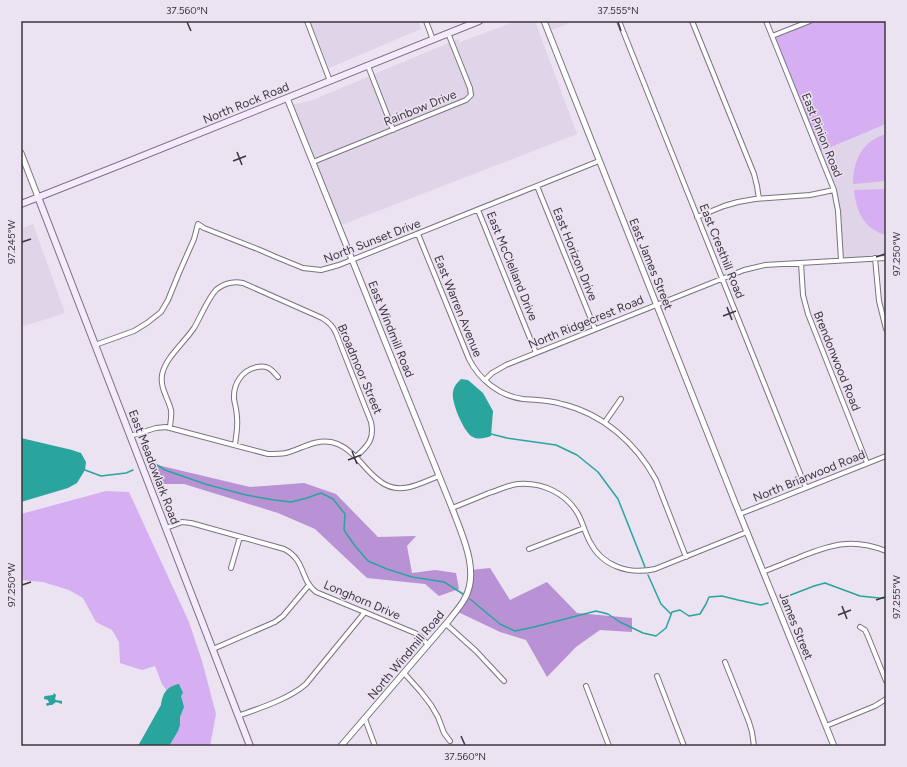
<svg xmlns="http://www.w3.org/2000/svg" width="907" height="767" font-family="Figtree,sans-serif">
<rect width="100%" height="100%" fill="#ebe2f2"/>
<!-- built -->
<path fill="#e0d4e9" d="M 310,21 L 418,21 L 421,29 L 329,68 Z
M 517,21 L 535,21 L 577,134 L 339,226 L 293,104 L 297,104 L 310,101 L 458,39 L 460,42 Z
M 548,21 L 574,21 L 552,30 Z
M 886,124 L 886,258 L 841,260 L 836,200 L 819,152 Z
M 33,224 L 65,313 L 21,327 L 21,229 Z"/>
<!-- green -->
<path fill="#d5aff1" d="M 810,21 L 886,21 L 886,124 L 819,152 L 772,36 Z
M 886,134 L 886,181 L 853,184 C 853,161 862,141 886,134 Z
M 886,189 L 886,235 C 864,229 856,211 854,190 Z
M 106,491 L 129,492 L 189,622 L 202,661 L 216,714 L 210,746 L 138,746 L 155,718 L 167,691 L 162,684 L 155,666 L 142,670 L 120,663 L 119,642 L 112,630 L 96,622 L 83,598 L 69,590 L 43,582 L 21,580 L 21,514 Z"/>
<!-- forest -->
<path fill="#b992d6" d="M 149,463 L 250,487 L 304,483 L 336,494 L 378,537 L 416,536 L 407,546 L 412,573 L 435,570 L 456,573 L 459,589 L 439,596 L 425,584 L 367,578 L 315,529 L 278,513 L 184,484 L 155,484 Z
M 490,568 L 510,600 L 547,582 L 577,613 L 632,618 L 632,632 L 600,630 L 576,647 L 547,677 L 526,640 L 500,632 L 456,611 L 465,600 L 471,570 Z"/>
<!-- water -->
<path fill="#29a59d" d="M 461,379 L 468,380 L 483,393 L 493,411 L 491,436 C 485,438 478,440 473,437 C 464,433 451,402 453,392 C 454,386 457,383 461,379 Z
M 21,438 L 72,450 L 81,453 L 86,462 L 85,470 L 77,483 L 68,488 L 21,502 Z
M 179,684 L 183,693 L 181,696 L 184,707 L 180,717 L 180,725 L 178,731 L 169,746 L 138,746 L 161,705 C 163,693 166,687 179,684 Z
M 54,693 L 56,695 L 55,699 L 56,700 L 62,701 L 62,704 L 56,702 L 52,705 L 50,705 L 47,706 L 46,704 L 47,703 L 49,703 L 48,700 L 44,699 L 44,697 L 45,696 L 53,695 Z"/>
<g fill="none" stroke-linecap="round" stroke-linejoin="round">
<!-- stream -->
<path stroke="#29a59d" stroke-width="1.5" d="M 491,434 L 507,438 L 556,445 L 577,455 L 598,472 L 618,499 L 645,567
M 152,464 L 154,463 L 165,470 L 205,484 L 246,495 L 274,500 L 291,502 L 307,498 L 321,493 L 333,499 L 345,514 L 344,530 L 355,546 L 368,561 L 387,569 L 412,577 L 444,582 L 463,594
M 85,470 L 101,476 L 126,473 L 133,470
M 648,575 L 661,604 L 671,614
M 783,598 L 814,586 L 825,583 L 860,596 L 879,598 L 886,598
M 470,599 L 500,624 L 515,631 L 534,627 L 596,611 L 608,614 L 620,622 L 643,633 L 656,636 L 666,628 L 672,612 L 680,610 L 689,616 L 700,614 L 706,604 L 709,597 L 722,596 L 738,600 L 761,605 L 768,603"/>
<defs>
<path id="minor" d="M 307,21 L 330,81
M 426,21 L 433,40
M 619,21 L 806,488
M 692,21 L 754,174 L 757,186 L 759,199
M 766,21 L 834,190 L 838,211 L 841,260
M 772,36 L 810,21
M 368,66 L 393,130
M 313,162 L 466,100 L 471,95 L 470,88 L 448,33
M 537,186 L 595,329
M 478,210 L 536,353
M 697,217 L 724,206 L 738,202 L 755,199 L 810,195 L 834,190
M 418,234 L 469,359 C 479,379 499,396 523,399 C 536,400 549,400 562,404 C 603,414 636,443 656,480 L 686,557
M 875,258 L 879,301 L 886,329
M 801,263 L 803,295 L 808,314 L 867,463
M 95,345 L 134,331 L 147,323 L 161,312 L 168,300 L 179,273 L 194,239 L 198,224 L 204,228 L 260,250 L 276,257 L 303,268 L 321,270 L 339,265 L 599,161
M 485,380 L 492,373 L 506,365 L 744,270 L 765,265 L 886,258
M 605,422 L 621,399
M 170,428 C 170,423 172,416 171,410 C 168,398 160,388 162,375 C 165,358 184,343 194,328 C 200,318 209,296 217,289 C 225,283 234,281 243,283 L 322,318 C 329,322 333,326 336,333 L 371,422 C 375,440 367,446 356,457
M 130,436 L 156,428 L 166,427 L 268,454 C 274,454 280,454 286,453 C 301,449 315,439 331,442 C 342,444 349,451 357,458 C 364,466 372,476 381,482 C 400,496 421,483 439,476
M 235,445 C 236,436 238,427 237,418 C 237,411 235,405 234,399 C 233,384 242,370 257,367 C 268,365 271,369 278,377
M 452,508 C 465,503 477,498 489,493 C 499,490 508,485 518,484 C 542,482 566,493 578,514 C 583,523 585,533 590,542 C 602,566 629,575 655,569 L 747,532
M 740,514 L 886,456
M 166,528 L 182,522 L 191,523 L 284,549 C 306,560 300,580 316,592 L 415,633 L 421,637 L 428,645
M 529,549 L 584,528
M 231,568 L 240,537
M 763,572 C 775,567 788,562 800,557 C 832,544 853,538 886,551
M 446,624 L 476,651 L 504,681
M 860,627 L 865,630 L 867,634 L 886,681
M 213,649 L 275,622 L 283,616 L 309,585
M 725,662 L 749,722 L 752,732 L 754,746
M 404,673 L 421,692 L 431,705 L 438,717 L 444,733 L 450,741
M 657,676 L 684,746
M 586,686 L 609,746
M 238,716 C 260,708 289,699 306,684 L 365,612
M 365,719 L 375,746
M 826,726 L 875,706 L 886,699"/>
<path id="tertiary" d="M 544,21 L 736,505 L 834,746
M 287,98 L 452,508 C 462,535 480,571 465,598 C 461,606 455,612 450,619 L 341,746
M 21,153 L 38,197"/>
<path id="secondary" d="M 38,197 L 250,746
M 21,204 L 125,163 L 479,21"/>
</defs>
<!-- minor casing -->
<use href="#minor" stroke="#7b7381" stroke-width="6"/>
<!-- tertiary casing -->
<use href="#tertiary" stroke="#7b7381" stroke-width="7"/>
<!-- secondary casing -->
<use href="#secondary" stroke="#7b7381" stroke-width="8"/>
<!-- minor -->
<use href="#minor" stroke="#fff" stroke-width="4"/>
<!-- tertiary -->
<use href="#tertiary" stroke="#fff" stroke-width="5"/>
<!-- secondary -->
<use href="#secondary" stroke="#f6ebfe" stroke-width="6"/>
</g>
<!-- ticks -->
<path fill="none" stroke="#3b373d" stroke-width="1.5" d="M 187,22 L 191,31M 618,22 L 621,31M 237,152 L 242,165M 233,161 L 246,156M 22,242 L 31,239M 876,257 L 885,254M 727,307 L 732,320M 723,316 L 736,311M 352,451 L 357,464M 348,460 L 361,455M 22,585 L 31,582M 876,600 L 885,597M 842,606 L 847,619M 838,615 L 851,610M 461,736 L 465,745"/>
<g text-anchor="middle" stroke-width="3" stroke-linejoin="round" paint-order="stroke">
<!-- street labels -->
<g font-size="12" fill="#3b373d" stroke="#ebe2f2">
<text transform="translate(246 103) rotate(-22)" y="4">North Rock Road</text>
<text transform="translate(420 108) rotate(-22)" y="4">Rainbow Drive</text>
<text transform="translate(822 135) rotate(68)" y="4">East Pinion Road</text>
<text transform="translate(372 241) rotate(-21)" y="4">North Sunset Drive</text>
<text transform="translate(722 251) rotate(68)" y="4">East Cresthill Road</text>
<text transform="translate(575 254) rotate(68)" y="4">East Horizon Drive</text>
<text transform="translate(651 264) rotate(68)" y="4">East James Street</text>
<text transform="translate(512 266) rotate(68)" y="4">East McClelland Drive</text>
<text transform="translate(458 306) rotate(68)" y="4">East Warren Avenue</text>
<text transform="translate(586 322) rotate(-22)" y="4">North Ridgecrest Road</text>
<text transform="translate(391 329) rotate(68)" y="4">East Windmill Road</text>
<text transform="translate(837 361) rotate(68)" y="4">Brendonwood Road</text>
<text transform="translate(360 369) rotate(67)" y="4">Broadmoor Street</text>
<text transform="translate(154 467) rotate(69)" y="4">East Meadowlark Road</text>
<text transform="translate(809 476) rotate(-22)" y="4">North Briarwood Road</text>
<text transform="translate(362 600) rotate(23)" y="4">Longhorn Drive</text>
<text transform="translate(796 626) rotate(68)" y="4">James Street</text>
<text transform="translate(406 655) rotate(-50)" y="4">North Windmill Road</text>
</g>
</g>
<!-- border -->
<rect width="907" height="767" fill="none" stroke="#ebe2f2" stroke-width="44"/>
<rect x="22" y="22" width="863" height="723" fill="none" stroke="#3b373d" stroke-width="1.5"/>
<g font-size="10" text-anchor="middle" fill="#3b373d">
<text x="187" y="14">37.560°N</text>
<text x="618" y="14">37.555°N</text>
<text transform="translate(11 242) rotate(-90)" y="4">97.245°W</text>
<text transform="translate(896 254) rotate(-90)" y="4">97.250°W</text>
<text transform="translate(11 585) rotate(-90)" y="4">97.250°W</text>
<text transform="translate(896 597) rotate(-90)" y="4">97.255°W</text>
<text x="465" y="760">37.560°N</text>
</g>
</svg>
